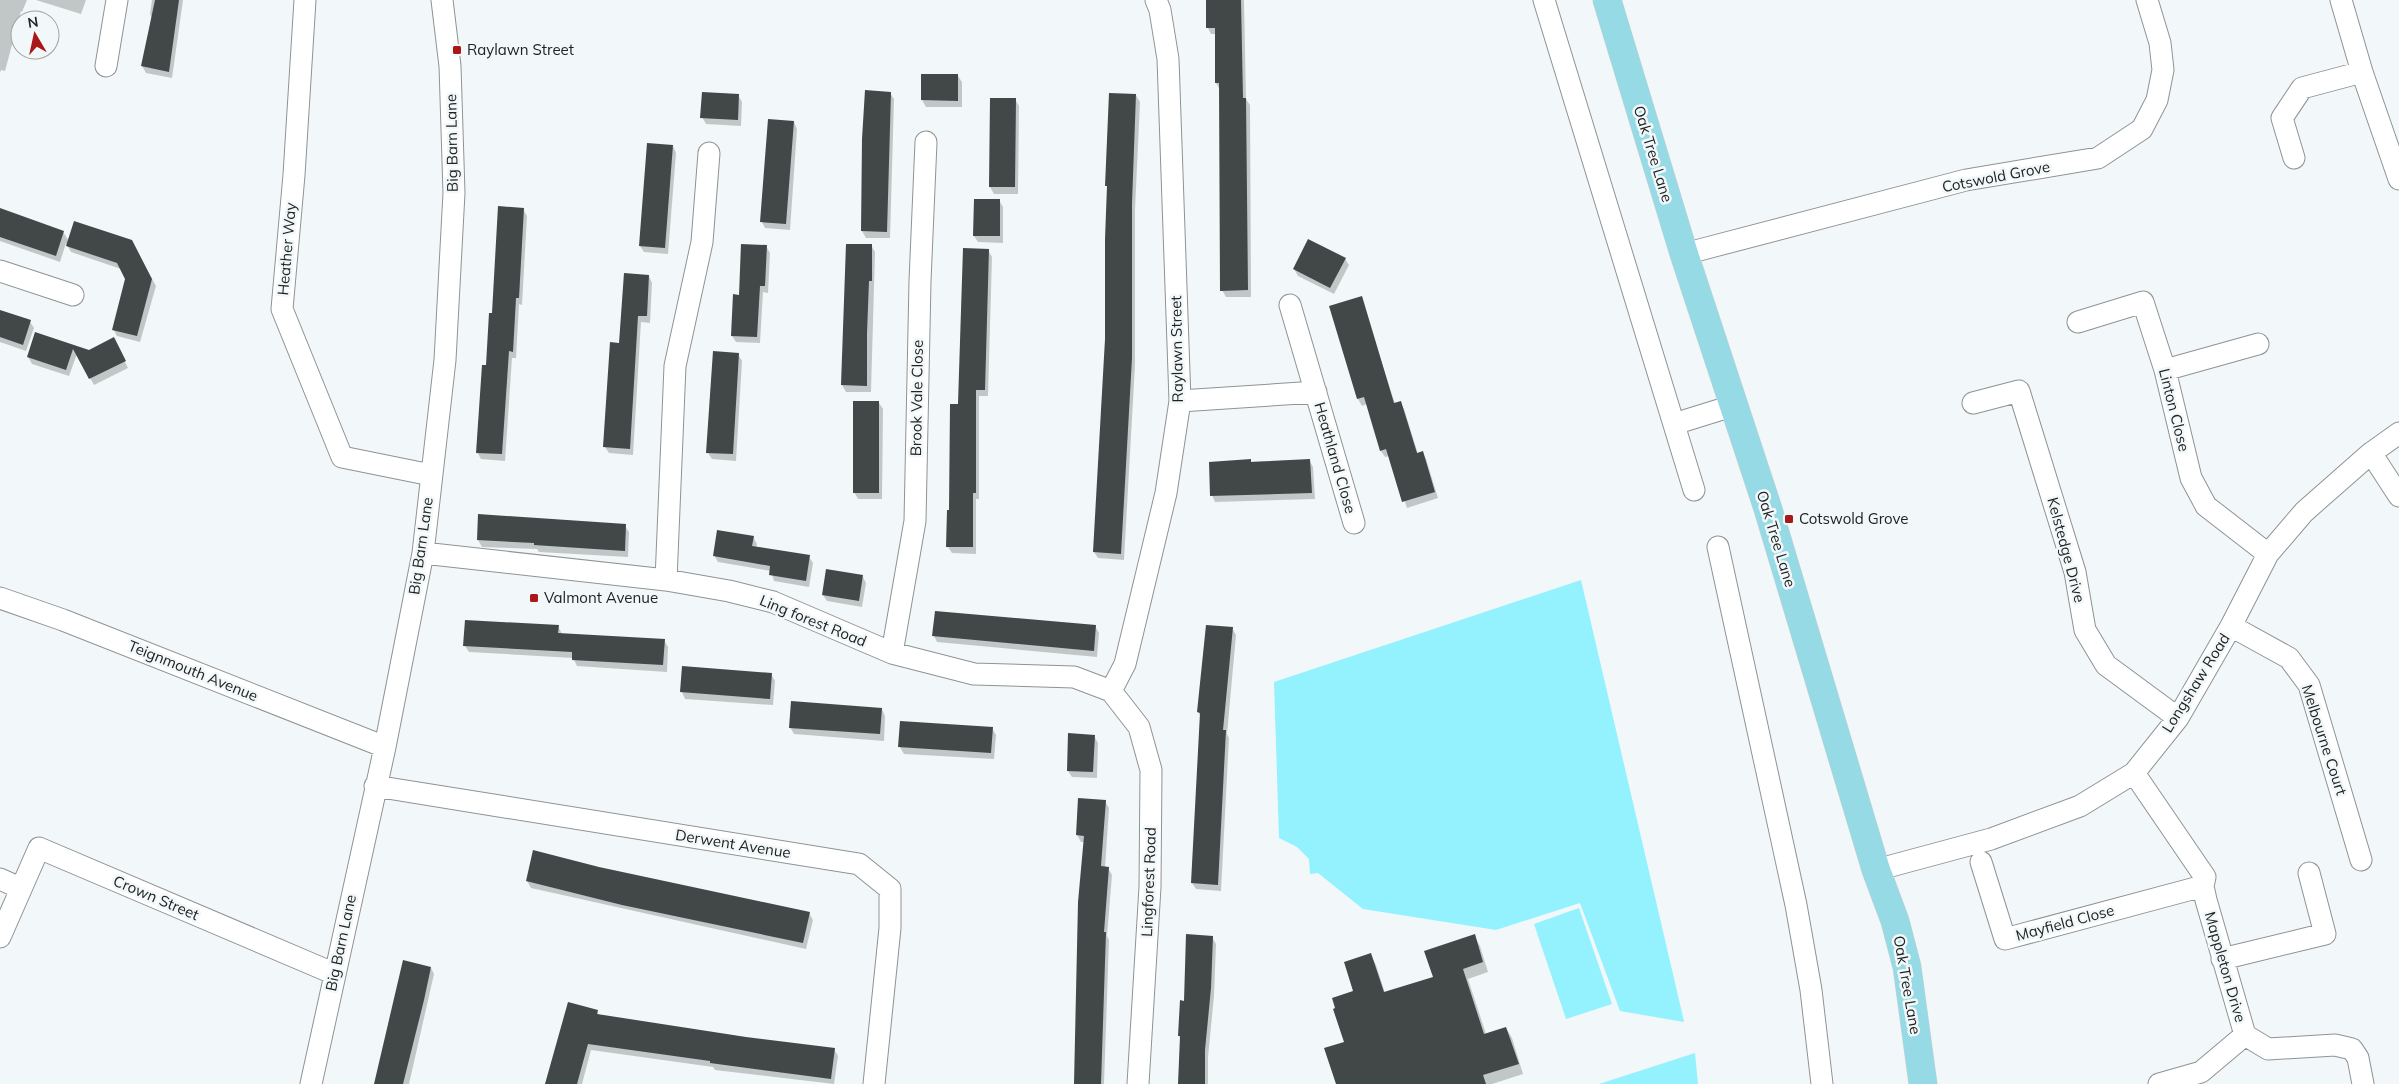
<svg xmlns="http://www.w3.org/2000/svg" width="2399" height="1084" font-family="Mulish,sans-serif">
<rect width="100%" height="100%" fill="#f2f8f9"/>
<!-- green -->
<path fill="#94f1fe" d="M 1581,580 L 1683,1017 L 1684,1022 L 1620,1011 L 1580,903 L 1496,930 L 1363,909 L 1318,873 L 1310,874 L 1309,859 L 1297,847 L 1279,838 L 1274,682 Z
M 1579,908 L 1612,1004 L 1566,1019 L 1534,924 Z
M 1695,1053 L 1698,1084 L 1599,1084 Z"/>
<!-- shadow -->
<path fill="#0003" d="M 0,0 L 27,0 L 22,12 L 21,11 L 5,71 L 1,70 L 0,73 Z
M 36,0 L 86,0 L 81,14 Z
M 152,0 L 183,0 L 172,78 L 146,73 L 142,66 L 152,18 L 150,14 Z
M 1207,0 L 1244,0 L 1246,99 L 1250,105 L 1251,297 L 1226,297 L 1222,290 L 1220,90 L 1216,83 L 1216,34 L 1211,34 L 1208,28 Z
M 958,76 L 962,82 L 962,107 L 926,107 L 922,100 Z
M 890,93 L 894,99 L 890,238 L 866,238 L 862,231 Z
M 738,95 L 742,102 L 741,126 L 706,124 L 702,117 Z
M 1136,95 L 1140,102 L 1135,210 L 1135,365 L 1124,560 L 1098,558 L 1094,552 L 1106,339 Z
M 1015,99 L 1019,106 L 1018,194 L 994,194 L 990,187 Z
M 794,122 L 797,129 L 790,230 L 765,228 L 762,222 Z
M 673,146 L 676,153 L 668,254 L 644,252 L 640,246 Z
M 999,200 L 1003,207 L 1003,243 L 978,242 L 974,236 Z
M 523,209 L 527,216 L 522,305 L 519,304 L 516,358 L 512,358 L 505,461 L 481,459 L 477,452 L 493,314 Z
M 0,210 L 63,232 L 69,241 L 131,241 L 156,286 L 140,342 L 117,336 L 113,329 L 127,279 L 121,269 L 71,252 L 66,243 L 60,262 L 0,241 Z
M 871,245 L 875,252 L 871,392 L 846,392 L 842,385 Z
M 766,246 L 770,253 L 768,293 L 763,292 L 760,343 L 736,342 L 732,336 L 740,296 Z
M 988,250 L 992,257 L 988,396 L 979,396 L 979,499 L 976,499 L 976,554 L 952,553 L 948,547 L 959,406 Z
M 1345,259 L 1349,265 L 1334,294 L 1298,276 L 1294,269 Z
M 649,276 L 652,283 L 650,323 L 641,322 L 633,455 L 609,453 L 605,447 L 620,344 Z
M 1361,298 L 1395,404 L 1400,403 L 1404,409 L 1418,454 L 1422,453 L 1426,459 L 1438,498 L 1407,508 L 1390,456 L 1385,457 L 1381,451 L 1367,404 L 1362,406 L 1358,399 L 1330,307 Z
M 0,311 L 30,322 L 34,328 L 26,351 L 0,342 Z
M 36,334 L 89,352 L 117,346 L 128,368 L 94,385 L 77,354 L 69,376 L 32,364 L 28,357 Z
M 738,354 L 742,361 L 736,461 L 712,459 L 708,453 Z
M 879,403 L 883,409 L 882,499 L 858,499 L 854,492 Z
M 1309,460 L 1313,467 L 1315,499 L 1215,502 L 1212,495 L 1210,463 Z
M 479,516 L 625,526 L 629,532 L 628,557 L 539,552 L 537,549 L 482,547 L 478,540 Z
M 753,537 L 757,544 L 756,548 L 809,557 L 813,563 L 809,587 L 774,581 L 771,571 L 718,562 L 714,555 Z
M 863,577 L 866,583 L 862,607 L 827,601 L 823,595 Z
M 558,626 L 562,634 L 664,640 L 668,647 L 667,672 L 577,666 L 573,658 L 469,652 L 465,646 Z
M 1095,626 L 1099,633 L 1097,657 L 937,642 L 934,636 Z
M 1232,628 L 1236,635 L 1227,734 L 1229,738 L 1221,891 L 1196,889 L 1192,883 L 1201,717 L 1198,712 Z
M 771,674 L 775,681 L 773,705 L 685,699 L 682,692 Z
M 882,709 L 885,716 L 884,741 L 794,734 L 790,727 Z
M 902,722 L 992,728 L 996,735 L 994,759 L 904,754 L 900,747 Z
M 1094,736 L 1098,743 L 1097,778 L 1072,777 L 1068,771 Z
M 1105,801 L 1109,808 L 1105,868 L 1108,868 L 1112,875 L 1107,936 L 1109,940 L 1104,1084 L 1076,1084 L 1085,842 L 1081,842 L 1077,835 Z
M 599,868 L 809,913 L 813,920 L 806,949 L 531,888 L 527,881 Z
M 1474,936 L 1480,946 L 1488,972 L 1468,979 L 1486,1034 L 1506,1028 L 1512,1038 L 1523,1074 L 1492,1084 L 1337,1084 L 1355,992 L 1371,955 L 1376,965 L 1385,993 L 1434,978 Z
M 1212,937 L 1216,944 L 1214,996 L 1208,1057 L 1208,1084 L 1177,1084 L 1180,1084 L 1181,1039 L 1179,1036 L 1185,1002 Z
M 431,968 L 434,974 L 409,1084 L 375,1084 Z
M 597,1011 L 599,1015 L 746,1038 L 834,1049 L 838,1056 L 834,1084 L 715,1070 L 713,1067 L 591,1050 L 582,1084 L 548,1084 Z"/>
<!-- building -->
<path fill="#424748" d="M 155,0 L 179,0 L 169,72 L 141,66 Z
M 1206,0 L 1241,0 L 1243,98 L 1246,98 L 1248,290 L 1220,291 L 1219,83 L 1215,83 L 1215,28 L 1206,28 Z
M 921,74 L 958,74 L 958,101 L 921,100 Z
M 865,90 L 891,92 L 887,232 L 861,231 L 862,139 Z
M 702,92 L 739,94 L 738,120 L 700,118 Z
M 1109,93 L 1136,94 L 1132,203 L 1132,358 L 1121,554 L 1093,552 L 1105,339 L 1105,239 L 1107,186 L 1105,186 Z
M 990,98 L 1016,98 L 1015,187 L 989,187 Z
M 768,119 L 794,121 L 786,224 L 760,222 Z
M 647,143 L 673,145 L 665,248 L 639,246 Z
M 974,199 L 1000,199 L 1000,236 L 973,236 Z
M 498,206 L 524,208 L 519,298 L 516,298 L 513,352 L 509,351 L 502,454 L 476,453 L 482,365 L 486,365 L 489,313 L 492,313 Z
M 0,208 L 64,231 L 56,256 L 0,237 Z
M 74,221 L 132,240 L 152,279 L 137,336 L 112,330 L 125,279 L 117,263 L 66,246 Z
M 1308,239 L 1346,258 L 1330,288 L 1293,269 Z
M 741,244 L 767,245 L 765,286 L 760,286 L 757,337 L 731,336 L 733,294 L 739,295 Z
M 846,244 L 872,244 L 872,281 L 869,281 L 867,333 L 867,386 L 841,385 Z
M 963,248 L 989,249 L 985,390 L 976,390 L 976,493 L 973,493 L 973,547 L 946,547 L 947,510 L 949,510 L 950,404 L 958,404 Z
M 624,273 L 649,275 L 647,316 L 638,316 L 630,449 L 603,447 L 610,342 L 619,343 Z
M 1362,296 L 1394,403 L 1401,401 L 1417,453 L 1423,451 L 1435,492 L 1402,502 L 1386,449 L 1380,451 L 1364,397 L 1357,399 L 1329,306 Z
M 0,310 L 31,320 L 23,345 L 0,337 Z
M 35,332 L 89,350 L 114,337 L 126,361 L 89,379 L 73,349 L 66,370 L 27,357 Z
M 713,351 L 739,353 L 733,454 L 706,453 Z
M 853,401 L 879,401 L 879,493 L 853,493 Z
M 1251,459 L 1251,462 L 1310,459 L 1312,493 L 1210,496 L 1209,462 Z
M 478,514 L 626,524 L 625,551 L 534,545 L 534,543 L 477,540 Z
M 717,530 L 754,536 L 752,546 L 810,555 L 806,581 L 769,575 L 770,566 L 713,556 Z
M 826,569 L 863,575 L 859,601 L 822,595 Z
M 935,611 L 1096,625 L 1094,651 L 932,636 Z
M 465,620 L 559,625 L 558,633 L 665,639 L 663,665 L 572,660 L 572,652 L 463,646 Z
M 1206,625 L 1233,627 L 1223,730 L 1226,730 L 1218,885 L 1191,883 L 1200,713 L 1197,712 Z
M 682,666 L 772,673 L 770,699 L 680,692 Z
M 791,701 L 882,708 L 880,734 L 789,728 Z
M 900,721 L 993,727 L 991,753 L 898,747 Z
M 1068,733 L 1095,735 L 1093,772 L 1067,771 Z
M 1078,798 L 1106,800 L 1101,866 L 1109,867 L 1104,932 L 1106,932 L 1101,1084 L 1074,1084 L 1078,902 L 1084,836 L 1076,835 Z
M 533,850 L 599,867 L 810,912 L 803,943 L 622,905 L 526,881 Z
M 1186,934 L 1213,936 L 1211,988 L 1205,1050 L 1205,1084 L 1178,1084 L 1180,1036 L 1178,1036 L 1180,1000 L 1184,1001 Z
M 1475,934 L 1483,962 L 1463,969 L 1484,1034 L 1506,1027 L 1519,1064 L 1483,1075 L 1486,1084 L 1336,1084 L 1324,1048 L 1344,1042 L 1333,1009 L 1335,1008 L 1332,998 L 1353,991 L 1344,962 L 1371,953 L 1384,992 L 1433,977 L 1424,951 Z
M 403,960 L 431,967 L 424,1000 L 403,1084 L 374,1084 Z
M 568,1002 L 598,1010 L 597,1014 L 746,1037 L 835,1048 L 831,1079 L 710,1063 L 710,1061 L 588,1044 L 577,1084 L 545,1084 Z"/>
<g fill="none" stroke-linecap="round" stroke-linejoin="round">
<defs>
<path id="minor" d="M 305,0 L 294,175 L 282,309 L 342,457 L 431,475
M 1544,0 L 1694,490
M 2341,0 L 2362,72 L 2399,179
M 106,66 L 117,0
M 2294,158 L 2282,118 L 2302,88 L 2362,72
M 1684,254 L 1966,180 L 2098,158 L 2142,129 L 2157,100 L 2163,70 L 2160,43 L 2147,0
M 0,271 L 73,295
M 1290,305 L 1354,523
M 2078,322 L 2143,302 L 2165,370 L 2191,478 L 2206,506 L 2268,554
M 2165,370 L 2258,344
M 1180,401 L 1316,392
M 1973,403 L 2019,391 L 2075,572 L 2085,630 L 2106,665 L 2178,718
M 1674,424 L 1732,406
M 2371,453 L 2399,496
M 1718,547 L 1796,905 L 1811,990 L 1822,1084
M 423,553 L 666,580 L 729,591 L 773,602 L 892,653 L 974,674 L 1074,677 L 1111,691
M 666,580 L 675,366 L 702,242 L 709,153
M 0,598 L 63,620 L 385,747
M 2231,626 L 2289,658 L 2309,685 L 2361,860
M 892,653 L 915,521 L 920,281 L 926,142
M 1111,691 L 1125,664 L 1166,493 L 1180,401 L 1168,59 L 1160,10 L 1156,0
M 1111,691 L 1139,727 L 1151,770 L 1150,887 L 1138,1084
M 2134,773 L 2205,877 L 2203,886 L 2206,900 L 2245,1035 L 2268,1049 L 2335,1045 L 2352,1049 L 2358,1058 L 2363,1084
M 375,786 L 859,864 L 890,889 L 890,928 L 874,1084
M 1981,862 L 2005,939 L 2203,886
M 1876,870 L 1991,839 L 2080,806 L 2134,773 L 2178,718 L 2231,626 L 2268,554 L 2304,512 L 2371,453 L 2399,433
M 0,879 L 20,888
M 0,937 L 39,848 L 335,974
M 2222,959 L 2325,934 L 2309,873
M 311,1084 L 385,747 L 423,553 L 445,360 L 454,193 L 450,66 L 442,0
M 2159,1084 L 2201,1072 L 2245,1035"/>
<path id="primary" d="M 1607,0 L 1684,254 L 1768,509 L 1876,870 L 1895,921 L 1907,967 L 1923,1084"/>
</defs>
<!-- minor casing -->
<use href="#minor" stroke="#8e9394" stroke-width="23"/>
<!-- primary casing -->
<use href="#primary" stroke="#d3d3d3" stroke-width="29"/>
<!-- minor -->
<use href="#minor" stroke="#fff" stroke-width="21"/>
<!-- primary -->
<use href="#primary" stroke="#95dae4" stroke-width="28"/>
</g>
<!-- markers -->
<g fill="#aa1719" stroke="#f2f8f9" stroke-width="2">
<rect x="452" y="45" width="10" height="10" rx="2.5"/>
<rect x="1784" y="514" width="10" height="10" rx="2.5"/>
<rect x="529" y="593" width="10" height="10" rx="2.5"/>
</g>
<g text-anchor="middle" stroke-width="5" stroke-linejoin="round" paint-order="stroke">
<!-- poi labels -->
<g font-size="15" fill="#212323" stroke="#f2f8f9" text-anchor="start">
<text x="467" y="55">Raylawn Street</text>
<text x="1799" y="524">Cotswold Grove</text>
<text x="544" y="603">Valmont Avenue</text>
</g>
<!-- street labels -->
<g font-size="15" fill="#212323" stroke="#f2f8f9">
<text transform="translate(452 143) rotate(-91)" y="5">Big Barn Lane</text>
<text transform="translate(1653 154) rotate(73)" y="5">Oak Tree Lane</text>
<text transform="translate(1996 177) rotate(-11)" y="5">Cotswold Grove</text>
<text transform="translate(287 249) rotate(-85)" y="5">Heather Way</text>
<text transform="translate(1177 349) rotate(-91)" y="5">Raylawn Street</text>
<text transform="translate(917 398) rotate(-89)" y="5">Brook Vale Close</text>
<text transform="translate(2174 410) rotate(76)" y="5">Linton Close</text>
<text transform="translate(1335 458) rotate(74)" y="5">Heathland Close</text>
<text transform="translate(1776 539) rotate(73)" y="5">Oak Tree Lane</text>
<text transform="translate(421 546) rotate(-82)" y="5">Big Barn Lane</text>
<text transform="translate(2066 550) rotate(75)" y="5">Kelstedge Drive</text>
<text transform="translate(813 621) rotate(22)" y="5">Ling forest Road</text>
<text transform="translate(193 671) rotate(22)" y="5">Teignmouth Avenue</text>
<text transform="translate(2196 683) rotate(-58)" y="5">Longshaw Road</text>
<text transform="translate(2324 740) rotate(72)" y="5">Melbourne Court</text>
<text transform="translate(733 844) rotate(9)" y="5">Derwent Avenue</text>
<text transform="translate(1149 882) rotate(-88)" y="5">Lingforest Road</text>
<text transform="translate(156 898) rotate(23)" y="5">Crown Street</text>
<text transform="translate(2065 923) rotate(-15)" y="5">Mayfield Close</text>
<text transform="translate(341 943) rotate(-78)" y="5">Big Barn Lane</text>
<text transform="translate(2225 967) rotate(74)" y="5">Mappleton Drive</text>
<text transform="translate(1907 985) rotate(80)" y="5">Oak Tree Lane</text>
</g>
</g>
<!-- north arrow -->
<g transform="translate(35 35) rotate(351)"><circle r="24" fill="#f2f8f9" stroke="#9ea3a3"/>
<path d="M0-4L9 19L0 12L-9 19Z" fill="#aa1719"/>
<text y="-8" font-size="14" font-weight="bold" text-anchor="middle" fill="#212323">N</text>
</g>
</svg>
